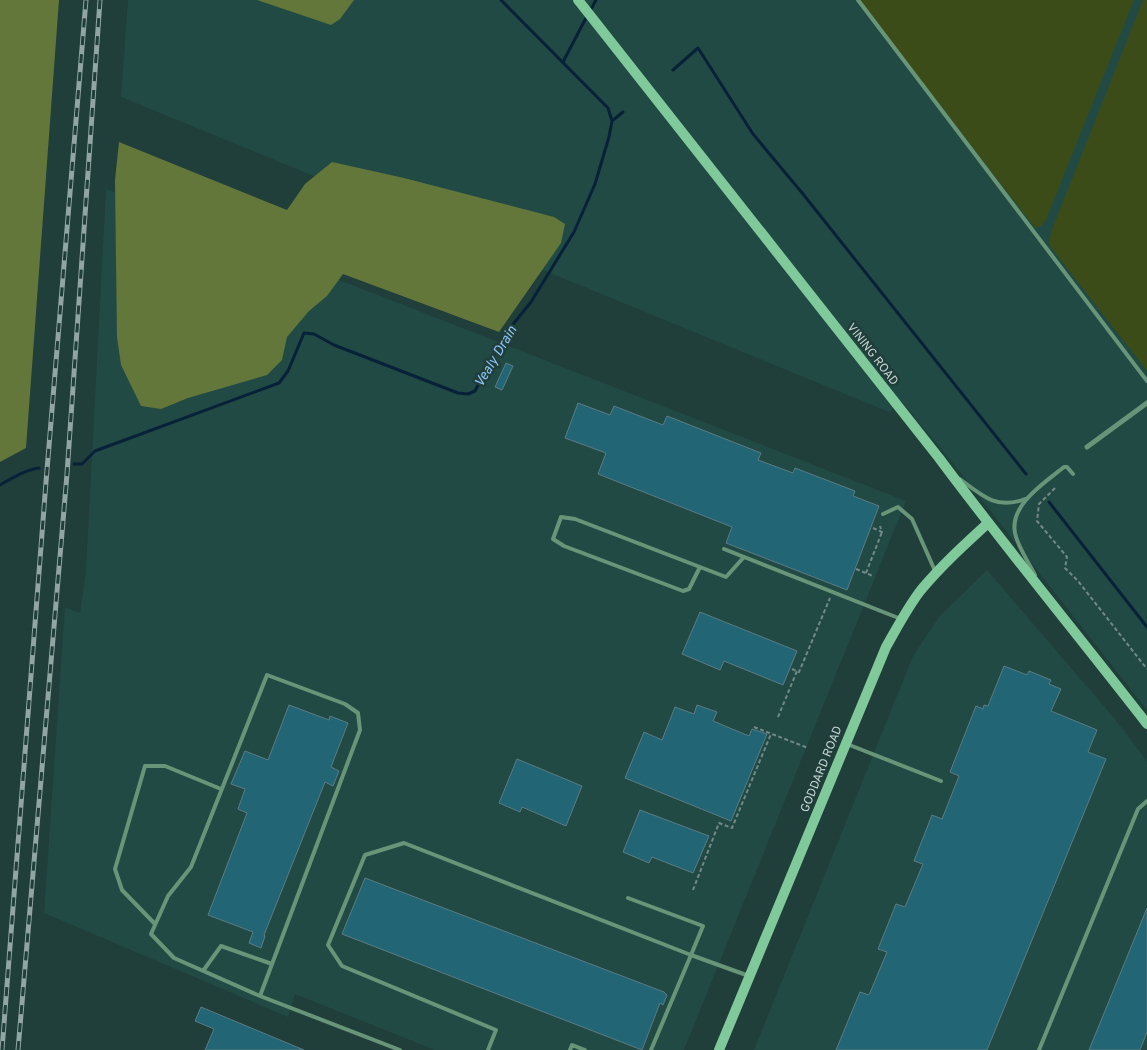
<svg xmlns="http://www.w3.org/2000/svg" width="1147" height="1050" font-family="Overpass,sans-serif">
<rect width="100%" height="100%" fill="#203e3a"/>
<!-- built -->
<path fill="#214a45" d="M 128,0 L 1147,0 L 1147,710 L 960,472 L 902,402 L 889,412 L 121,97 Z
M 106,189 L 906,501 L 684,1050 L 435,1050 L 295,994 L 288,1017 L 44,913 L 65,607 L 80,613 L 86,570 Z
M 987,570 L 1115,719 L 1147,761 L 1147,1050 L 754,1050 L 913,656 L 939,617 Z"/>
<!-- green -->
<path fill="#3c4c19" d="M 859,0 L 1134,0 L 1046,220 L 1041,226 L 1035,228 Z
M 1143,0 L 1147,0 L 1147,371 L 1049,245 L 1051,232 Z"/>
<!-- forest -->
<path fill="#63773a" d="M 0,0 L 59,0 L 26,448 L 0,462 Z
M 257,0 L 354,0 L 340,19 L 331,25 Z
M 119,142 L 287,210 L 305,184 L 332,162 L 404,178 L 554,217 L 565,224 L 561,243 L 499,332 L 343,274 L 327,296 L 309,311 L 287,337 L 282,360 L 267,375 L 188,398 L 161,409 L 141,406 L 121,365 L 117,337 L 115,180 Z"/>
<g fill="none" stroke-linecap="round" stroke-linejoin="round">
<!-- stream -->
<path stroke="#072238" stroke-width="3" d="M 590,11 L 596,0
M 563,62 L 587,16
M 673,70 L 698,48 L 753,134 L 803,194 L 1026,474
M 612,121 L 623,112
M 74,464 L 82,464 L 95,451 L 279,383 L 288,371 L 304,333 L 314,334 L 334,345 L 458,393 L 468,394 L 475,391 L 505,334 L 531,302 L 574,232 L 595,184 L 609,137 L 612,121 L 608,108 L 501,0
M 0,485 C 12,478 25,470 39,468
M 1049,502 L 1147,627"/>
</g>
<!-- building -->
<path fill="#226676" stroke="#5d7b83" d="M 506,363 L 513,366 L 502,390 L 495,387 Z
M 578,403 L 610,415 L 614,406 L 663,425 L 667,416 L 761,453 L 758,460 L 793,473 L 795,468 L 855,491 L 853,496 L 879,506 L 847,590 L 726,543 L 732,527 L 598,474 L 606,453 L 565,438 Z
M 700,612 L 797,651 L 783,685 L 724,661 L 720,670 L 682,654 Z
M 1004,666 L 1027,675 L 1029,671 L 1051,680 L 1049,684 L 1061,689 L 1051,711 L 1097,730 L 1088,752 L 1106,759 L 987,1050 L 836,1050 L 860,992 L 869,995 L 887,952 L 878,949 L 896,904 L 905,907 L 923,864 L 914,861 L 932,815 L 942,819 L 959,776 L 950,772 L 976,706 L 983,709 L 984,705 L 988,706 Z
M 289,705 L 329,720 L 330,716 L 348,723 L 331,767 L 339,771 L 333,786 L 325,782 L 264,935 L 265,936 L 261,948 L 249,943 L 253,932 L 208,915 L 247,813 L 238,809 L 245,789 L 231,784 L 245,751 L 268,760 Z
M 697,705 L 717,712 L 713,721 L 749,736 L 752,729 L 767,734 L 731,821 L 625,778 L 644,732 L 662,740 L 675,707 L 694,714 Z
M 517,759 L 582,786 L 566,826 L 522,807 L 520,812 L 499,803 Z
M 640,810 L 709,836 L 693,873 L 652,857 L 649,863 L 623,852 Z
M 365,878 L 664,992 L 667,995 L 663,1005 L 660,1003 L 642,1050 L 342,934 Z
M 1147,908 L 1147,1032 L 1140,1050 L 1089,1050 Z
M 201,1007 L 304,1050 L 205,1050 L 214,1029 L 195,1021 Z"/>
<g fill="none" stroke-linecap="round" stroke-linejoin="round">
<!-- path -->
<path stroke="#728986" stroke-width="2" stroke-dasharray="4 2.5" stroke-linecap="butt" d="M 1055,488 L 1039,504 L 1037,521 L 1067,557 L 1065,568 L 1078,581 L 1147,669
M 873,528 L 882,532 L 880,526
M 856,569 L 873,576
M 866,573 L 882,532
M 792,669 L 799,672 L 830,598
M 778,717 L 797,671
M 754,727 L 808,748
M 693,890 L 719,823 L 732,828 L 771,734"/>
<!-- lane -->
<path stroke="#689577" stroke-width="4" d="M 858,0 L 1147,381
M 960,479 C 982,496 997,510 1025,499
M 883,514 L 898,507 L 912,519 L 936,573
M 724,549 L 901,619
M 700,567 L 689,589 L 683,591 L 564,546 L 553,539 L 561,517 L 575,519 L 700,567 L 726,577 L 744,557
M 1035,575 C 1029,563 1020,550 1016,537 C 1006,507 1044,483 1064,467 L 1067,467 L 1073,474
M 847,744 L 941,781
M 155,924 L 122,890 L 115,869 L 145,766 L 165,766 L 221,789
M 203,971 L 221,946 L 272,964
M 260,996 L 360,730 L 358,713 L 345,704 L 267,675 L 191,867 L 168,896 L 151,934 L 174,958 L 260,996 L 400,1050
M 488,1050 L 496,1030 L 342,966 L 328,945 L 365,855 L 404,843 L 691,955 L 703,926 L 628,898
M 570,1050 L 572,1045 L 585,1050
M 651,1050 L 691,955 L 749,976
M 1039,1050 L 1138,809 L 1147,801"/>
<!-- street -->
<path stroke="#689577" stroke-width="5" d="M 1087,447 L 1147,403"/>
<!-- secondary -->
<path stroke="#7fc99a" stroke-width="10" d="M 578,0 L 939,458 C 1006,548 1078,635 1147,724
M 719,1050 L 886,647 C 897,628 907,608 921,590 C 941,566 964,545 987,524"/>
<defs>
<path id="rail" d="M 2,1050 L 46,482 L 86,0
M 18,1050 L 67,474 L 100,0"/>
</defs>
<!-- rail casing -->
<use href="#rail" stroke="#91a5a3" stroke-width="5"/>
<!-- rail -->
<use href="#rail" stroke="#203e3a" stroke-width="3" stroke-dasharray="9" stroke-linecap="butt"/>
</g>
<g text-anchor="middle" stroke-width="5" stroke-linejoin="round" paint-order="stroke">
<!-- street labels -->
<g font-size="12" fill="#c7d7d5" stroke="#203e3a">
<text transform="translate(873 354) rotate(52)" y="4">VINING ROAD</text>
<text transform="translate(821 769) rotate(-68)" y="4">GODDARD ROAD</text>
</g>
<!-- water labels -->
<g font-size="14" font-style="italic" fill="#8dc5fa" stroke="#203e3a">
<text transform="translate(495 356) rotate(-59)" y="5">Vealy Drain</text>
</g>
</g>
</svg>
